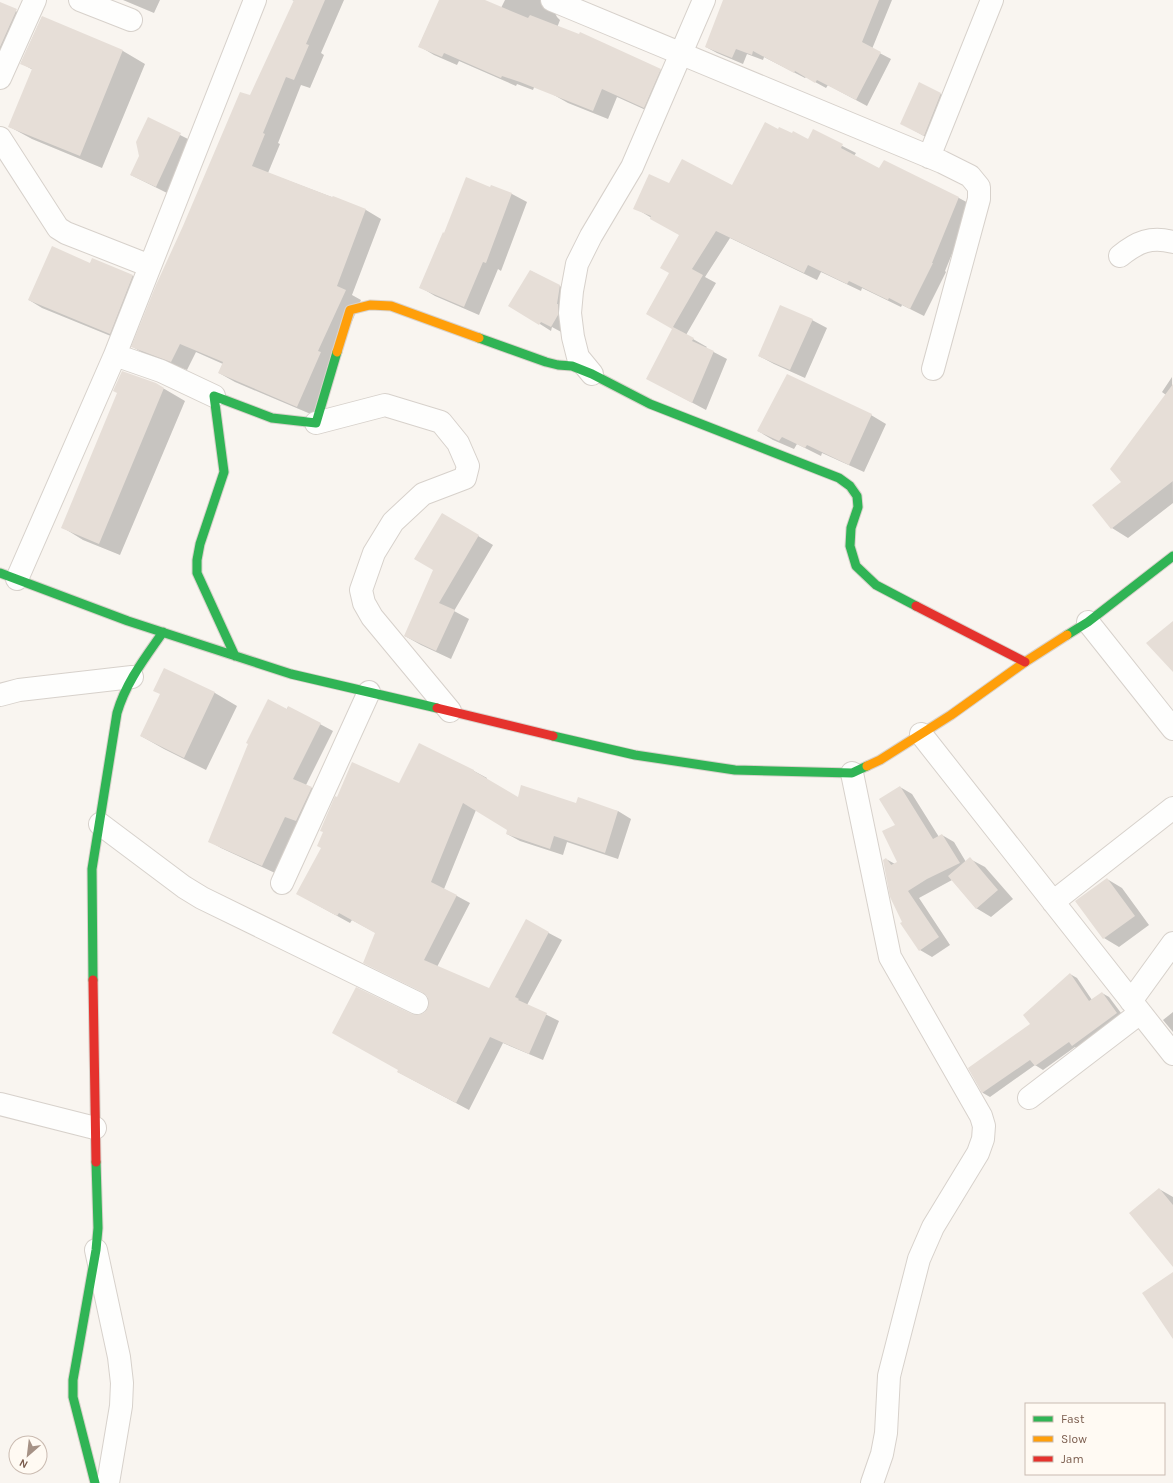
<svg xmlns="http://www.w3.org/2000/svg" width="1173" height="1483" font-family="Karla,sans-serif">
<rect width="100%" height="100%" fill="#f9f5f0"/>
<!-- shadow -->
<path fill="#0003" d="M 123,0 L 160,0 L 154,13 Z
M 292,0 L 344,0 L 321,53 L 324,55 L 310,88 L 301,85 L 278,143 L 280,144 L 268,173 L 366,210 L 381,219 L 352,295 L 361,300 L 313,415 L 235,382 L 219,373 L 223,364 L 196,352 L 187,370 L 148,356 L 133,347 L 295,1 Z
M 440,0 L 483,0 L 501,8 L 505,0 L 558,0 L 554,11 L 557,17 L 560,20 L 533,90 L 517,84 L 516,86 L 459,61 L 457,65 L 434,55 L 419,46 Z
M 725,0 L 892,0 L 872,49 L 891,59 L 867,106 L 828,85 L 826,88 L 806,77 L 805,78 L 764,57 L 763,60 L 747,54 L 743,64 L 717,53 L 706,47 Z
M 0,3 L 31,19 L 0,56 Z
M 42,17 L 123,51 L 145,64 L 102,168 L 32,139 L 10,127 L 33,70 L 21,63 Z
M 660,70 L 675,78 L 659,116 L 617,97 L 608,119 L 568,103 L 554,95 Z
M 919,83 L 948,98 L 931,140 L 908,127 Z
M 148,119 L 196,143 L 171,195 L 131,175 L 140,156 Z
M 779,130 L 808,141 L 813,131 L 856,153 L 854,156 L 880,170 L 959,198 L 972,205 L 945,271 L 946,272 L 924,316 L 902,305 L 901,307 L 862,288 L 861,291 L 821,272 L 817,280 L 730,238 L 705,277 L 716,283 L 686,335 L 707,347 L 706,348 L 727,359 L 706,410 L 661,386 L 674,329 L 647,313 L 671,273 L 680,235 L 635,208 L 670,184 L 733,187 Z
M 491,188 L 512,194 L 527,202 L 501,271 L 498,269 L 479,315 L 435,296 L 420,287 L 445,234 Z
M 92,260 L 133,276 L 146,284 L 123,341 L 42,308 L 29,300 L 90,264 Z
M 531,271 L 571,292 L 563,333 L 552,327 L 551,331 L 510,305 Z
M 812,320 L 827,328 L 805,378 L 774,364 L 759,356 Z
M 1172,377 L 1173,503 L 1128,538 L 1112,528 L 1122,483 L 1166,395 L 1162,392 Z
M 156,384 L 185,401 L 120,555 L 83,540 L 62,527 Z
M 871,415 L 886,424 L 864,472 L 822,453 L 821,456 L 797,444 L 794,449 L 773,440 L 758,431 Z
M 442,514 L 493,545 L 454,611 L 469,619 L 451,659 L 421,645 L 405,636 L 434,570 Z
M 164,669 L 215,693 L 237,706 L 206,770 L 164,749 L 141,736 L 161,695 Z
M 288,707 L 333,731 L 306,785 L 324,795 L 275,873 L 221,848 L 209,841 Z
M 474,771 L 487,778 L 486,780 L 518,798 L 576,804 L 618,811 L 631,819 L 618,859 L 567,842 L 563,855 L 520,841 L 507,834 L 509,829 L 476,810 L 444,889 L 470,903 L 437,967 L 490,990 L 526,921 L 562,940 L 527,1005 L 559,1021 L 543,1060 L 503,1043 L 469,1110 L 398,1072 L 412,1015 L 418,1016 L 425,1014 L 429,1009 L 430,1002 L 428,996 L 376,933 L 352,920 L 350,923 L 310,901 L 399,784 Z
M 900,787 L 912,794 L 939,837 L 942,835 L 954,842 L 966,862 L 970,859 L 985,867 L 1013,899 L 991,917 L 976,908 L 952,880 L 919,898 L 950,945 L 932,957 L 920,950 L 903,922 L 886,859 L 895,864 L 899,863 L 896,826 Z
M 1107,879 L 1122,888 L 1149,925 L 1119,947 L 1104,938 Z
M 1070,974 L 1077,978 L 1092,1000 L 1102,993 L 1109,997 L 1124,1017 L 1080,1050 L 1075,1047 L 1043,1070 L 1035,1065 L 990,1097 L 983,1093 L 969,1069 L 1032,1024 Z
M 1173,1012 L 1173,1032 L 1163,1020 Z
M 1159,1189 L 1173,1197 L 1173,1266 Z"/>
<!-- building -->
<path fill="#e6ded7" d="M 294,0 L 325,0 L 306,44 L 309,45 L 294,80 L 286,77 L 263,133 L 265,134 L 252,166 L 332,197 L 333,196 L 366,209 L 337,286 L 346,290 L 318,351 L 321,352 L 297,407 L 218,373 L 223,362 L 180,344 L 171,362 L 131,347 L 156,285 L 183,226 L 240,92 L 250,95 Z
M 439,0 L 485,0 L 528,18 L 530,15 L 579,34 L 580,32 L 661,69 L 644,108 L 602,89 L 593,111 L 520,82 L 502,76 L 501,78 L 444,53 L 442,57 L 418,47 Z
M 723,0 L 879,0 L 862,42 L 881,52 L 856,100 L 817,80 L 815,83 L 795,71 L 794,73 L 753,51 L 752,55 L 736,49 L 732,58 L 705,47 Z
M 0,2 L 17,9 L 0,47 Z
M 42,16 L 123,50 L 80,156 L 8,127 L 32,69 L 20,64 Z
M 919,82 L 941,93 L 924,136 L 900,124 Z
M 148,117 L 181,133 L 156,187 L 130,175 L 139,156 L 136,142 Z
M 765,122 L 778,129 L 779,127 L 792,133 L 793,131 L 808,139 L 813,129 L 843,144 L 841,148 L 879,168 L 884,160 L 959,197 L 932,263 L 933,263 L 910,309 L 889,298 L 888,300 L 849,281 L 847,284 L 808,265 L 804,273 L 716,231 L 692,269 L 703,275 L 673,327 L 694,338 L 692,341 L 714,351 L 692,403 L 646,379 L 672,329 L 646,314 L 669,273 L 660,268 L 679,235 L 650,219 L 651,216 L 633,209 L 649,174 L 669,183 L 682,159 L 732,185 Z
M 466,177 L 490,187 L 491,185 L 512,193 L 486,263 L 483,262 L 464,307 L 419,288 L 443,232 L 444,233 Z
M 52,246 L 90,263 L 92,258 L 133,275 L 110,334 L 28,300 Z
M 530,270 L 560,285 L 557,304 L 558,304 L 558,315 L 551,327 L 541,322 L 539,325 L 508,306 Z
M 780,305 L 813,319 L 790,370 L 758,356 Z
M 122,371 L 156,383 L 164,388 L 99,544 L 61,528 L 117,393 L 113,391 Z
M 787,374 L 872,414 L 849,465 L 807,445 L 805,448 L 782,437 L 779,441 L 757,431 Z
M 1173,384 L 1173,481 L 1111,529 L 1092,505 L 1121,482 L 1110,469 Z
M 442,513 L 479,535 L 439,603 L 455,610 L 436,651 L 404,636 L 433,570 L 414,559 Z
M 1173,621 L 1173,672 L 1146,643 Z
M 164,668 L 215,692 L 184,758 L 140,736 L 160,694 L 153,691 Z
M 268,699 L 287,709 L 288,706 L 321,723 L 293,779 L 312,787 L 296,821 L 285,817 L 262,866 L 208,842 L 248,744 L 246,743 Z
M 419,743 L 474,770 L 474,771 L 518,797 L 521,785 L 576,803 L 578,797 L 618,811 L 605,853 L 554,836 L 550,849 L 506,834 L 507,830 L 463,803 L 431,882 L 457,895 L 424,960 L 489,988 L 526,919 L 549,932 L 515,997 L 519,999 L 518,1000 L 547,1013 L 529,1054 L 490,1037 L 456,1103 L 397,1072 L 398,1070 L 332,1033 L 356,987 L 412,1014 L 418,1015 L 424,1013 L 428,1008 L 429,1002 L 427,996 L 422,992 L 363,963 L 375,933 L 339,913 L 337,916 L 296,894 L 321,848 L 317,846 L 323,832 L 320,831 L 335,796 L 337,797 L 352,762 L 399,783 Z
M 900,786 L 933,839 L 942,834 L 960,863 L 927,879 L 908,891 L 939,937 L 919,951 L 900,923 L 902,922 L 890,897 L 883,860 L 886,858 L 892,866 L 891,865 L 897,862 L 882,831 L 895,825 L 879,799 Z
M 970,857 L 998,890 L 976,909 L 948,876 Z
M 1107,878 L 1135,916 L 1103,939 L 1075,901 Z
M 1070,973 L 1089,1001 L 1102,992 L 1117,1013 L 1072,1046 L 1069,1042 L 1035,1066 L 1030,1060 L 982,1093 L 968,1068 L 1030,1024 L 1023,1015 Z
M 1159,1188 L 1173,1205 L 1173,1267 L 1129,1213 Z
M 1173,1272 L 1173,1339 L 1142,1293 Z"/>
<g fill="none" stroke-linecap="round" stroke-linejoin="round">
<defs>
<path id="street" d="M 80,0 L 131,20
M 552,0 L 942,162 L 970,176 L 979,187 L 979,199 L 933,369
M 0,78 L 35,0
M 0,138 L 58,228 L 66,233 L 150,266
M 929,157 L 992,0
M 1120,256 C 1137,242 1151,236 1173,242
M 592,374 L 578,357 L 573,337 L 570,313 L 572,291 L 577,264 L 591,236 L 632,167 L 704,0
M 214,396 L 161,371 L 115,355 L 255,0
M 316,423 L 385,405 L 441,422 L 458,443 L 468,466 L 465,478 L 423,494 L 393,522 L 374,553 L 361,590 L 364,603 L 372,617 L 450,711
M 17,579 L 115,355
M 1088,622 L 1173,729
M 0,695 L 19,690 L 132,677
M 921,734 L 1173,1054
M 852,773 L 890,957 L 981,1116 L 984,1126 L 983,1139 L 978,1153 L 933,1227 L 919,1259 L 891,1368 L 889,1376 L 886,1433 L 882,1454 L 872,1483
M 100,824 L 184,887 L 202,898 L 417,1003
M 282,883 L 369,692
M 1053,902 L 1173,808
M 1131,1001 L 1173,943
M 1029,1098 L 1140,1013
M 0,1104 L 95,1128
M 96,1250 L 119,1357 L 122,1383 L 121,1406 L 108,1483"/>
<path id="fast" d="M 479,338 L 546,362 L 558,365 L 572,366 L 592,374 L 650,404 L 839,478 L 850,486 L 857,496 L 858,507 L 851,528 L 850,546 L 856,566 L 876,585 L 916,606
M 0,573 L 128,621 L 291,674 L 437,708
M 1067,635 L 1088,622 L 1173,556
M 235,656 L 197,573 L 197,560 L 200,544 L 224,472 L 214,396 L 272,418 L 316,423 L 337,352
M 553,736 L 635,755 L 735,770 L 852,773 L 867,766
M 93,980 L 92,869 L 117,713 C 126,682 145,658 163,632
M 95,1483 L 73,1397 L 73,1380 L 96,1250 L 98,1228 L 96,1162"/>
<path id="slow" d="M 337,352 L 350,310 L 370,305 L 391,306 L 479,338
M 867,766 L 880,760 L 951,715 L 1025,662 L 1067,635"/>
<path id="jam" d="M 916,606 L 1025,662
M 437,708 L 553,736
M 93,980 L 96,1162"/>
</defs>
<!-- street casing -->
<use href="#street" stroke="#d7d1cb" stroke-width="24"/>
<!-- fast casing -->
<use href="#fast" stroke="#d9d2cb" stroke-width="11"/>
<!-- slow casing -->
<use href="#slow" stroke="#d9d2cb" stroke-width="11"/>
<!-- jam casing -->
<use href="#jam" stroke="#d9d2cb" stroke-width="11"/>
<!-- street -->
<use href="#street" stroke="#fefefd" stroke-width="22"/>
<!-- fast -->
<use href="#fast" stroke="#30b455" stroke-width="9"/>
<!-- slow -->
<use href="#slow" stroke="#ff9f0a" stroke-width="9"/>
<!-- jam -->
<use href="#jam" stroke="#e5322d" stroke-width="9"/>
</g>
<!-- legend -->
<rect x="1025" y="1403" width="140" height="72" fill="#fffaf3" stroke="#cabbb1"/>
<rect x="1033" y="1416" width="20" height="6" fill="#30b455" stroke="#cabbb1"/>
<text x="1061" y="1423" font-size="12" fill="#7a5c4d">Fast</text>
<rect x="1033" y="1436" width="20" height="6" fill="#ff9f0a" stroke="#cabbb1"/>
<text x="1061" y="1443" font-size="12" fill="#7a5c4d">Slow</text>
<rect x="1033" y="1456" width="20" height="6" fill="#e5322d" stroke="#cabbb1"/>
<text x="1061" y="1463" font-size="12" fill="#7a5c4d">Jam</text>
<!-- north arrow -->
<g transform="translate(28 1455) rotate(208)"><circle r="19" fill="#fffaf3" stroke="#cabbb1"/>
<path d="M0-3L7 15L0 10L-7 15Z" fill="#a69286"/>
<text y="-6" font-size="11" font-weight="bold" text-anchor="middle" fill="#7a5c4d">N</text>
</g>
</svg>
